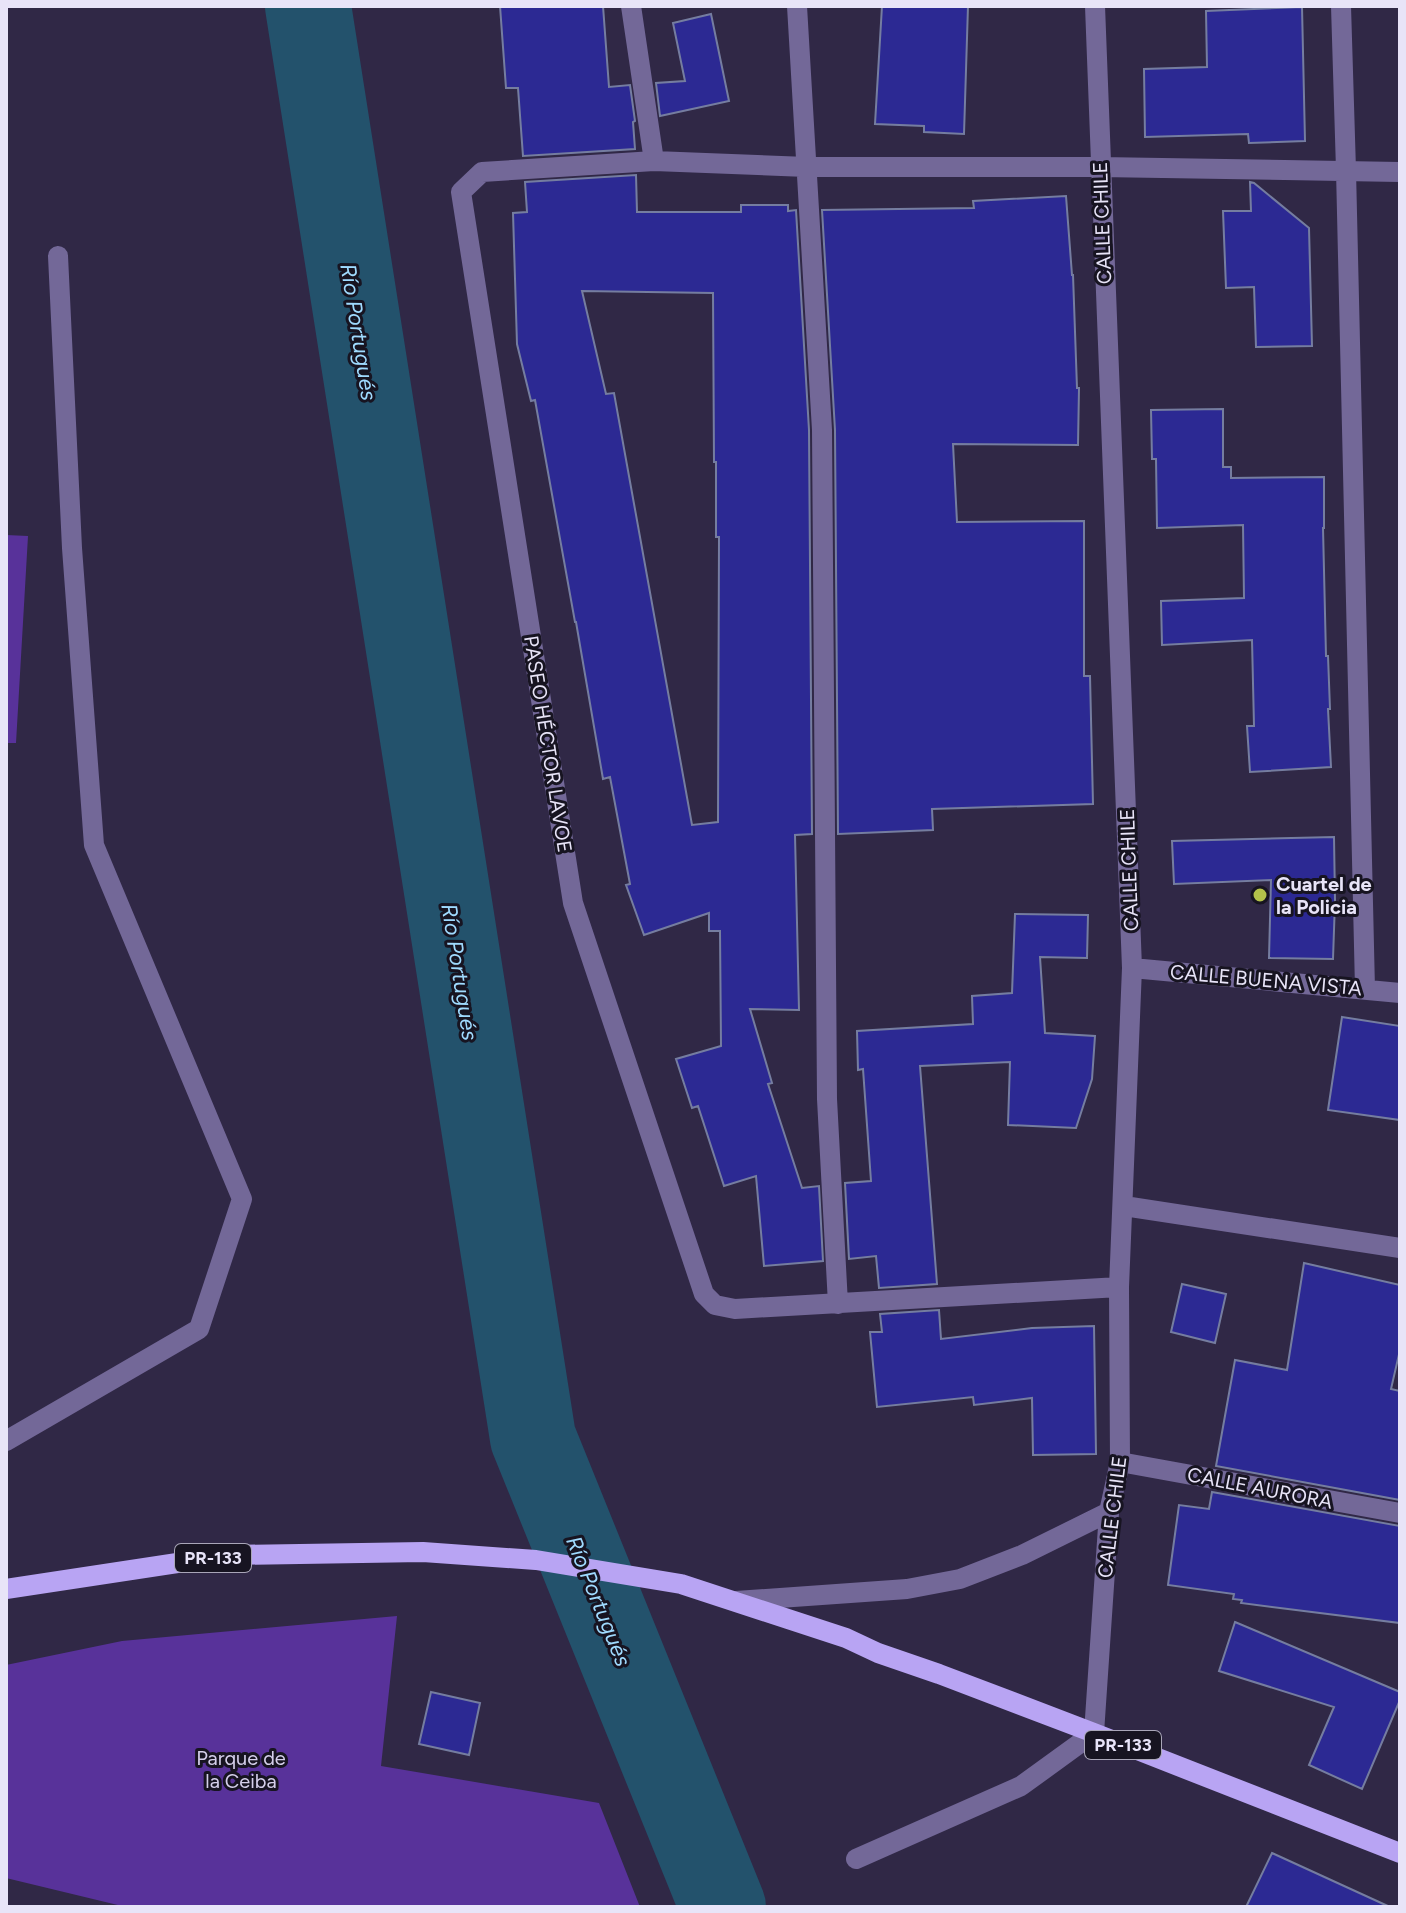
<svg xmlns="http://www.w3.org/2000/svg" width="1406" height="1913" font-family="Figtree,sans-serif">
<rect width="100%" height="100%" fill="#302846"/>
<!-- green -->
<path fill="#58329a" d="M 6,535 L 28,536 L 16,743 L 6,743 Z
M 397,1616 L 381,1766 L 599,1803 L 640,1907 L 126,1907 L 6,1878 L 6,1665 L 122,1641 Z"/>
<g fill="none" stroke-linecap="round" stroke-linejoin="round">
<!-- river -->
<path stroke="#23526c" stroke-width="86" d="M 308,6 L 533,1438 L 723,1907"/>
</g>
<!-- building -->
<path fill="#2c2993" stroke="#757da0" stroke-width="2" fill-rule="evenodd" d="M 500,6 L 603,6 L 609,87 L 630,85 L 635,121 L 633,122 L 635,149 L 523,156 L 518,88 L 506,88 Z
M 882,6 L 968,6 L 964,134 L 924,132 L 924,126 L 875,124 Z
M 1302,7 L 1305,141 L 1249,143 L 1248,134 L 1145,137 L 1144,69 L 1207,67 L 1206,11 Z
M 711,14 L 729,101 L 660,116 L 656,83 L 685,81 L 673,23 Z
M 636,175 L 637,212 L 741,212 L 741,205 L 788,205 L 788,211 L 796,210 L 809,430 L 812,834 L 795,835 L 799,1010 L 750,1009 L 772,1083 L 768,1084 L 802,1188 L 819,1186 L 823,1261 L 764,1266 L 756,1176 L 724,1186 L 698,1106 L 692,1108 L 676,1059 L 721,1046 L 720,931 L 709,931 L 709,913 L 644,935 L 626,885 L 630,884 L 610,777 L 603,779 L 576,622 L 575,622 L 535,400 L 531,401 L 517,344 L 513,213 L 527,212 L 525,182 ZM 582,291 L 713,293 L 714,462 L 716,462 L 716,537 L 719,537 L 718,822 L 692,825 L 614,393 L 606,394 Z
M 1250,182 L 1254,183 L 1309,228 L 1312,346 L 1256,347 L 1254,287 L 1226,288 L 1223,211 L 1251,211 Z
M 1066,196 L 1072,275 L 1073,275 L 1077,388 L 1079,388 L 1078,445 L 953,444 L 957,522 L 1084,521 L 1084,676 L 1090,676 L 1093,804 L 932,809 L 933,830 L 838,834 L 835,430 L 822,210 L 974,208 L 973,201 Z
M 1223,409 L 1223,467 L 1231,467 L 1231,478 L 1324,477 L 1324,528 L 1323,528 L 1326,656 L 1328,656 L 1330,709 L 1328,709 L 1331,767 L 1250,772 L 1247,726 L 1254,726 L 1252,640 L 1162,645 L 1161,601 L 1244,598 L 1243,525 L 1157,528 L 1156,459 L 1152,459 L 1151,410 Z
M 1334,837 L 1335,901 L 1333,959 L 1269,958 L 1271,880 L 1174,884 L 1172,841 Z
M 1015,914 L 1088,915 L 1087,958 L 1040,957 L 1045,1033 L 1095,1036 L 1092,1079 L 1076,1128 L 1008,1125 L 1010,1062 L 920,1066 L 937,1284 L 879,1288 L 876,1256 L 849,1259 L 845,1183 L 871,1181 L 863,1069 L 858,1070 L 857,1031 L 973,1024 L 972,996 L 1012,993 Z
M 1342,1017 L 1400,1026 L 1400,1120 L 1328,1110 Z
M 1304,1263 L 1400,1285 L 1400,1350 L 1391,1389 L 1400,1391 L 1400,1500 L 1216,1466 L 1235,1360 L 1287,1370 Z
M 1182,1284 L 1226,1294 L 1215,1343 L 1171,1332 Z
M 939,1310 L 941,1339 L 1032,1328 L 1094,1326 L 1096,1454 L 1033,1455 L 1032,1398 L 974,1405 L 973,1397 L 877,1407 L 870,1332 L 882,1332 L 880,1314 Z
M 1212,1492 L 1400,1526 L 1400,1623 L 1241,1603 L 1242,1600 L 1233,1599 L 1234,1594 L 1168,1585 L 1179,1505 L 1209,1509 Z
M 1235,1622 L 1400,1692 L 1400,1700 L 1362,1789 L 1309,1765 L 1334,1707 L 1219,1671 Z
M 431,1692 L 480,1703 L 469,1755 L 419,1744 Z
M 1272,1853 L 1390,1907 L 1246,1907 Z"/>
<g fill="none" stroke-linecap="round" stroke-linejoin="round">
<!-- minor -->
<path stroke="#736898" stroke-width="20" d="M 631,6 L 654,161
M 797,6 L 822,430 L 827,1099 L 838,1304
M 1341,6 L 1346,170 L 1365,989
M 1132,968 L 1400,993
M 1124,1206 L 1400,1248
M 1119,1287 L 735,1309 L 715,1305 L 704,1294 L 573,903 L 461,192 L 482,172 L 654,161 L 807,167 L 1100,167 L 1400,172
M 6,1441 L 199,1329 L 242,1199 L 94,845 L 72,548 L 58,256
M 1120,1462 L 1400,1513
M 736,1601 L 907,1589 L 960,1579 L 1022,1555 L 1109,1512
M 856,1859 L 1021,1786 L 1094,1733 L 1109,1512 L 1120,1462 L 1119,1287 L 1132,968 L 1095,6"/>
<!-- major -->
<path stroke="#b8a4f3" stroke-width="20" d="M 6,1589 L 230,1555 L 423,1552 L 536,1560 L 681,1584 L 846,1638 L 878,1653 L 939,1674 L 1094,1733 L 1400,1853"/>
</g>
<!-- markers -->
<circle fill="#b4c24a" stroke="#171421" stroke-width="3" cx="1260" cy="895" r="8"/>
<g text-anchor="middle" stroke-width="6" stroke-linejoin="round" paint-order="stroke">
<!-- shield labels -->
<g fill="#171421" stroke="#a9a6b8" stroke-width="2">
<rect x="175" y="1544" width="76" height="28" rx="6"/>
<rect x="1085" y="1731" width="76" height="28" rx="6"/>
</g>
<g font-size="18" font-weight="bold" fill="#e8e4f8">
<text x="213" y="1564">PR-133</text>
<text x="1123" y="1751">PR-133</text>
</g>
<!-- street labels -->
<g font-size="20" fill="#e8e4f8" stroke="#171421">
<text transform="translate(1102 223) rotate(-92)" y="7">CALLE CHILE</text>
<text transform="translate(548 744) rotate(81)" y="7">PASEO HÉCTOR LAVOE</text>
<text transform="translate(1129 870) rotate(-92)" y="7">CALLE CHILE</text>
<text transform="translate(1266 980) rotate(5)" y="7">CALLE BUENA VISTA</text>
<text transform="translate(1260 1488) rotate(11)" y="7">CALLE AURORA</text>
<text transform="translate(1112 1517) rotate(-83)" y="7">CALLE CHILE</text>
</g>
<!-- poi labels -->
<g font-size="20" font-weight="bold" fill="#e8e4f8" stroke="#171421" text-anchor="start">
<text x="1276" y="891">Cuartel de<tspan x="1276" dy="23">la Policia</tspan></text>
</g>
<!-- park labels -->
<g font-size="20" fill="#d5cfeb" stroke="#171421">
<text x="241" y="1765">Parque de<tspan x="241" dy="23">la Ceiba</tspan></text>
</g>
<!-- water labels -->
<g font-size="22" font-style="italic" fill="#9fdafe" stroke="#171421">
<text transform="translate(359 332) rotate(81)" y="8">Río Portugués</text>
<text transform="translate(460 972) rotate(81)" y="8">Río Portugués</text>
<text transform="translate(599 1601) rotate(68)" y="8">Río Portugués</text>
</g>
</g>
<!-- border -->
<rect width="1406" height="1913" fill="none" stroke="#e8e4f8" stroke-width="16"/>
</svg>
